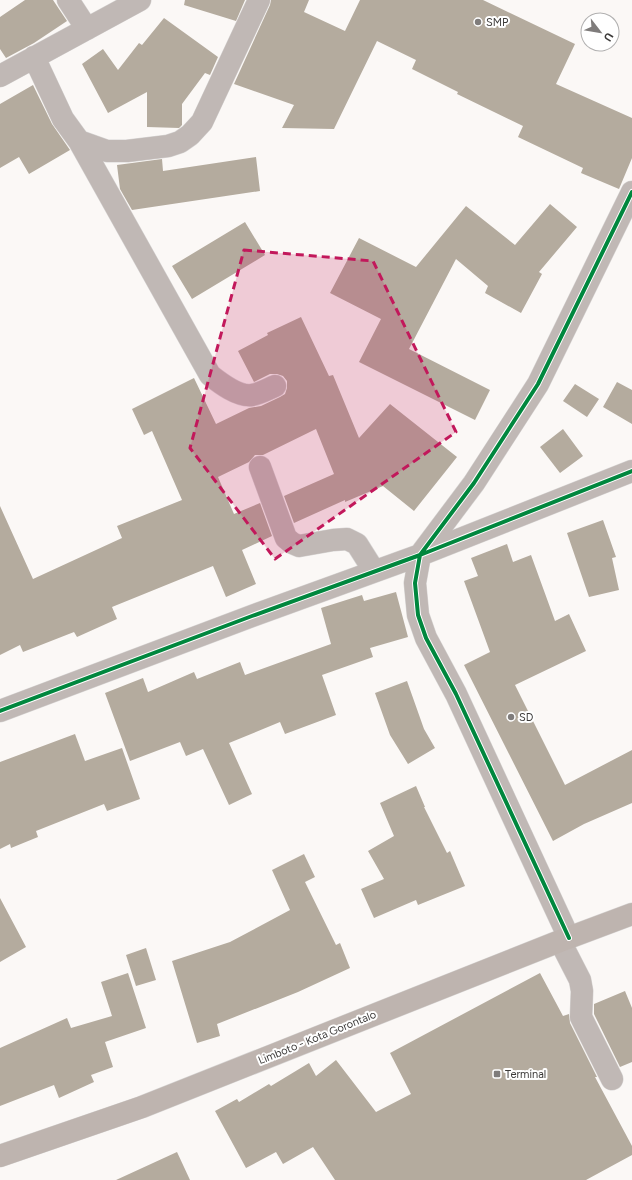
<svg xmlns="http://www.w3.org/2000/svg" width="632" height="1180" font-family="Figtree,sans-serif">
<rect width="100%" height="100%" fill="#fbf8f6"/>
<!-- building -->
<path fill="#b4ab9e" d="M 25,0 L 53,0 L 67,21 L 34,43 L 6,58 L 0,49 L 0,17 Z
M 185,0 L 245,0 L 236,21 L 184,5 Z
M 271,0 L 309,0 L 304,12 L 345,31 L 360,0 L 483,0 L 575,44 L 556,84 L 632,118 L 632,158 L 619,189 L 581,173 L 583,168 L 518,137 L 523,126 L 457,94 L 458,92 L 412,69 L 416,60 L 377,41 L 334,129 L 282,128 L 294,105 L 234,84 L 270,5 Z
M 164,18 L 218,57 L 210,75 L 205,73 L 182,104 L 182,125 L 179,128 L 147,127 L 147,92 L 108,113 L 82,64 L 103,49 L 118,70 L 139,43 L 142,45 Z
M 33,85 L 52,124 L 70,150 L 29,174 L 19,157 L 0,168 L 0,104 Z
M 256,157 L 260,191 L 132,210 L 120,189 L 117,165 L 162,159 L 163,171 Z
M 550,204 L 577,227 L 539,272 L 542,274 L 521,313 L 485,293 L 488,286 L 456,259 L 409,349 L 490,390 L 475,420 L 359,362 L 381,319 L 330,293 L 359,238 L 416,267 L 466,206 L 515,245 Z
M 245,222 L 265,255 L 192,299 L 172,266 Z
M 301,317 L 329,376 L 333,375 L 359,438 L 390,404 L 457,457 L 414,511 L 383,486 L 345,502 L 345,500 L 294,523 L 284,496 L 334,474 L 316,429 L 263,455 L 255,455 L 249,462 L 218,477 L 234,514 L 260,503 L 272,536 L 242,550 L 256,584 L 226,597 L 213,566 L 112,607 L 117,619 L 77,637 L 74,632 L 23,652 L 20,645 L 0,655 L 0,506 L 33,579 L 122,538 L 117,526 L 182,500 L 152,431 L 144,435 L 132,409 L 194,378 L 216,424 L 249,408 L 261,406 L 280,397 L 285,394 L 287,388 L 287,381 L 283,376 L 277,374 L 270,374 L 254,382 L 238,351 L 268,335 L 267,333 Z
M 617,382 L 632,390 L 632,424 L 603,407 Z
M 575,384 L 599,399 L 587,417 L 563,401 Z
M 563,429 L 583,456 L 560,473 L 540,447 Z
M 603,520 L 616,557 L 612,558 L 619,590 L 589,597 L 567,533 Z
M 507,544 L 513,562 L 531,555 L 555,621 L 569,614 L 586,651 L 515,685 L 565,785 L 632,750 L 632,803 L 584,824 L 553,841 L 464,665 L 490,652 L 464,581 L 478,576 L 471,558 Z
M 396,592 L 408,637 L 370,648 L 373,657 L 322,675 L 336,715 L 285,734 L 280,722 L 229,743 L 252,794 L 229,805 L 203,749 L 186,756 L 180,742 L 130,761 L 105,693 L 143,678 L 148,692 L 194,672 L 197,679 L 240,662 L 245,675 L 331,644 L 321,608 L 362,595 L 364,601 Z
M 407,681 L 424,729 L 435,748 L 408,764 L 390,735 L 375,693 Z
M 75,734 L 85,761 L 122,748 L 140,799 L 107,811 L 104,804 L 36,831 L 38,837 L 11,848 L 10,844 L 0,849 L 0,762 Z
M 416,786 L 425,807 L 424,807 L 447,853 L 450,851 L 465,886 L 418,905 L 416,900 L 374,918 L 361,889 L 384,879 L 368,851 L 394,836 L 380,803 Z
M 304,854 L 315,877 L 305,882 L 336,945 L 340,943 L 350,968 L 298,992 L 217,1024 L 220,1036 L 197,1043 L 172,961 L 230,942 L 290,910 L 272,870 Z
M 0,898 L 26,947 L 0,962 Z
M 146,948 L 156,980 L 136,986 L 126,955 Z
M 128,973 L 146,1028 L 105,1042 L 113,1067 L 91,1075 L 94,1082 L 59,1098 L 54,1085 L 0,1106 L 0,1048 L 67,1018 L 71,1028 L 112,1016 L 101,982 Z
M 540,973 L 563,1016 L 569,1014 L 570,1023 L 597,1077 L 595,1077 L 632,1146 L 632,1155 L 586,1180 L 335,1180 L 313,1147 L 283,1164 L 276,1152 L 246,1168 L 215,1111 L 237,1099 L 239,1102 L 269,1084 L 271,1086 L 309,1063 L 316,1076 L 336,1060 L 376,1112 L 411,1094 L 390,1053 Z
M 625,991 L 632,1008 L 632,1062 L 620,1067 L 594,1014 L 594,1004 Z
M 177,1152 L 190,1180 L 116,1180 Z"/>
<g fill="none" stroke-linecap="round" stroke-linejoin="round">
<defs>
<path id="minor" d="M 68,0 L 87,29
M 34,57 L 63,119 L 79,141 L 107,151 L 127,151 L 168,146 L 180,142 L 190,135 L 202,122 L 259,0
M 0,76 L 140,0
M 79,141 L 210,375 C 220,383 238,397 252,395 C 259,394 268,389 275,386
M 260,467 L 286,538 L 292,543 L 299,546 L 333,540 L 347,539 L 357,544 L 374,571
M 0,711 L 252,616 L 420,555 L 632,471
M 569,938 L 456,694 L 426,638 L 418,615 L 415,583 L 420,555 L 474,483 L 538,384 L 632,192
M 560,941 L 580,980 L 582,991 L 581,1017 L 612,1079"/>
<path id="highway" d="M 0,1156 L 142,1107 L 560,941 L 632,914"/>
</defs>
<!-- minor casing -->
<use href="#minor" stroke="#d8d6d5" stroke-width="23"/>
<!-- highway casing -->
<use href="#highway" stroke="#d8d6d5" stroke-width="23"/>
<!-- minor -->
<use href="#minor" stroke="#c0b8b5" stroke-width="22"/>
<!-- highway -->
<use href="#highway" stroke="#beb4af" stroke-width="22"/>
<defs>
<path id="cycleway" d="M 0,711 L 252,616 L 420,555 L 632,471
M 569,938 L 456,694 L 426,638 L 418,615 L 415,583 L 420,555 L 474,483 L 538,384 L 632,192"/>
</defs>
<!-- cycleway casing -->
<use href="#cycleway" stroke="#fff" stroke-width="6"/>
<!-- cycleway -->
<use href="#cycleway" stroke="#00873e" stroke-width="4"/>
</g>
<!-- marked area -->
<path fill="#c2185b" fill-opacity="0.2" stroke="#c2185b" stroke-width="3" stroke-dasharray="8 5" stroke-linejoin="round" d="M 244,250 L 373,261 L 456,432 L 275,559 L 190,448 Z"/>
<!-- markers -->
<g fill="#7f7c7b" stroke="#fff" stroke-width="1.5">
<circle cx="478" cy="22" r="4"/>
<circle cx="511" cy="717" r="4"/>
<rect x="493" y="1070" width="8" height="8" rx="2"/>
</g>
<g text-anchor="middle" stroke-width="4" stroke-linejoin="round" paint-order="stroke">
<!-- poi labels -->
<g font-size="11" fill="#3c3a39" stroke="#fff" text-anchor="start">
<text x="486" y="26">SMP</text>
<text x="519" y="721">SD</text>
<text x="505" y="1078">Terminal</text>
</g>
<!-- street labels -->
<g font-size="11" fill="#3c3a39" stroke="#fff">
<text transform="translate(317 1037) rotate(-22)" y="4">Limboto - Kota Gorontalo</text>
</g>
</g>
<!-- north arrow -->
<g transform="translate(600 32) rotate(121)"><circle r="19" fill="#ffffff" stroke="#b1b0b0"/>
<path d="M0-3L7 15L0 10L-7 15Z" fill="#7f7c7b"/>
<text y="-6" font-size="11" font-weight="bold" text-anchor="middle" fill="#3c3a39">U</text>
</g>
</svg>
